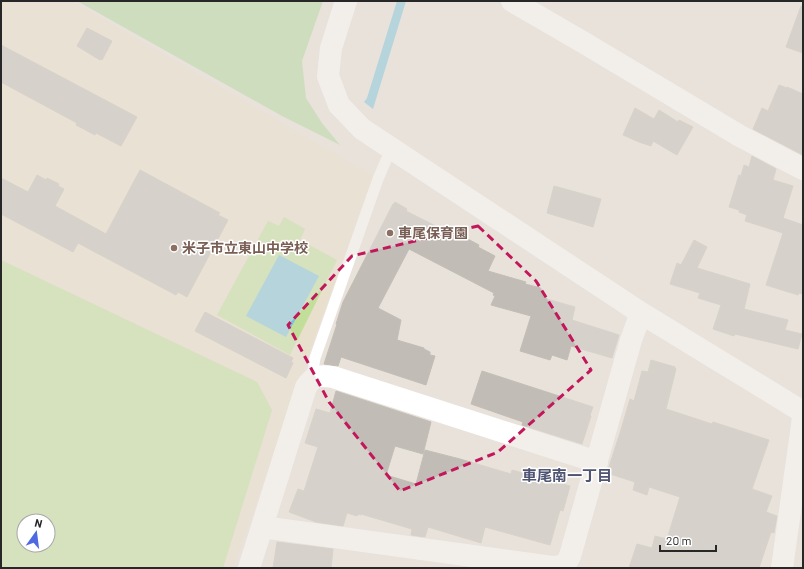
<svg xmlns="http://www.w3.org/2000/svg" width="804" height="569" font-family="Barlow,'Noto Sans JP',sans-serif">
<rect width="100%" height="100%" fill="#e8e2db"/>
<!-- education -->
<path fill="#e8dfcc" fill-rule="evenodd" d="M 1,1 L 72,1 L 373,176 L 321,320 L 233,568 L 1,568 ZM 24,521 L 48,521 L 48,545 L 24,545 Z"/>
<!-- green -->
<path fill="#b1d89d" d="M 77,1 L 323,1 L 302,61 L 306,98 L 322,123 L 340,145 L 282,116 Z"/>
<!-- pitch -->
<path fill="#c2df9a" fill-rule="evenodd" d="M 284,217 L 305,229 L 300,240 L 337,260 L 290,355 L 217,315 L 268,221 L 279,226 Z
M 1,260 L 257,382 L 272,410 L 223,568 L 1,568 ZM 24,521 L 48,521 L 48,545 L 24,545 Z"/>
<!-- water -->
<path fill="#7ac3de" d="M 397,1 L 406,1 L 373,109 L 364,102 L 367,98 Z
M 279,255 L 319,276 L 286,337 L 246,316 Z"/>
<!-- building -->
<path fill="#c1bcb6" stroke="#c3beb5" d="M 801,6 L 803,7 L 803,53 L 786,47 Z
M 87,28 L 112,41 L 102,60 L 101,59 L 100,60 L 77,46 Z
M 1,45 L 137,117 L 121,146 L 96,133 L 95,135 L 76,125 L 77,123 L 1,82 Z
M 779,85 L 787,88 L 787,87 L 803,94 L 803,155 L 753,129 L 762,108 L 768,111 Z
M 635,108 L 654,119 L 659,110 L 678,122 L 679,120 L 693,127 L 677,155 L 653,141 L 651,146 L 639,142 L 623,135 Z
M 752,156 L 776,169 L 773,180 L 793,186 L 783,218 L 803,225 L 803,294 L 799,293 L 798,295 L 766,285 L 783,233 L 745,221 L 747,215 L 739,212 L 739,210 L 729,207 L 739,175 L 741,176 L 744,165 L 749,167 Z
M 140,170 L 220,213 L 218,215 L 228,220 L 187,297 L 178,292 L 176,295 L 78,243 L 73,252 L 1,214 L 1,178 L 28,192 L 37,175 L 46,180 L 47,178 L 59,184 L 58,186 L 64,189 L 55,206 L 106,234 Z
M 554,186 L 601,199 L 593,227 L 547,213 Z
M 395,202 L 407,209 L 406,211 L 465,241 L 466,238 L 479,245 L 478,247 L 495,256 L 488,271 L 526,282 L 525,284 L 541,288 L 547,299 L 575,307 L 572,320 L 619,335 L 612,358 L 571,346 L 567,360 L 552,355 L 550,360 L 520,351 L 531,316 L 491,305 L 495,296 L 493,295 L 494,293 L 409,249 L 378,308 L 401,320 L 397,340 L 424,348 L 424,349 L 430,352 L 430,355 L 435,356 L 426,385 L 341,357 L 338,366 L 324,364 L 337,324 L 336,324 L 343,302 L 393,204 L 394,204 Z
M 694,240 L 707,247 L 697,268 L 750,284 L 744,309 L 788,320 L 785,330 L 802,334 L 798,349 L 735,334 L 734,336 L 713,329 L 721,305 L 698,298 L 700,293 L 670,284 L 677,263 L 681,265 Z
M 205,312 L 293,358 L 291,362 L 293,363 L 286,378 L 195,331 Z
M 651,360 L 675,367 L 675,368 L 676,369 L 666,409 L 712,424 L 713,422 L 769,440 L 752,489 L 772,496 L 766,512 L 777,516 L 774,533 L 771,532 L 759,568 L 629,568 L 637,544 L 652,548 L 655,536 L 667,539 L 680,497 L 649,487 L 647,495 L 633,490 L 635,482 L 607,473 L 620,433 L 630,399 L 634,401 L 642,371 L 648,372 Z
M 482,371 L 593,407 L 590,415 L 591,416 L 582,444 L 522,425 L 523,422 L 471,404 Z
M 336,391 L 431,422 L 423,454 L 395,446 L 386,475 L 416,484 L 425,450 L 460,459 L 511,474 L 512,470 L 570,486 L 563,511 L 560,510 L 550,545 L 485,527 L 481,543 L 428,527 L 425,537 L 411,535 L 412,529 L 361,514 L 361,515 L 358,514 L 357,516 L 347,513 L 343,526 L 316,522 L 289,512 L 298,489 L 304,491 L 318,447 L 305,443 L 316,409 L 330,413 Z
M 277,542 L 333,549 L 331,568 L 273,568 Z"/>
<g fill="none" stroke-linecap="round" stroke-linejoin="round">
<!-- service -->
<path stroke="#fff" stroke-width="11" d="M 311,380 L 315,358 L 378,179 L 391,149"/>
<!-- minor -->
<path stroke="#fff" stroke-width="22" d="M 512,1 L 581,41 L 740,136 L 803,169
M 262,527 L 552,567 C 562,566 565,566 570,556 L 631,340 L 641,313
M 249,568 L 306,387 C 314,375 320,375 333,377 L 597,462
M 782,568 L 803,418"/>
<!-- tertiary -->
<path stroke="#fff" stroke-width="22" d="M 346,1 L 331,48 L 328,76 L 339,105 L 362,129 L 641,313 L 803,412"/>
</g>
<!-- marked area -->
<path d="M0 0H804V569H0ZM 478,226 L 536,281 L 591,370 L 498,452 L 400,491 L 329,402 L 288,325 L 352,256 Z" fill="#e8e2db" fill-opacity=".55" fill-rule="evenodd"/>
<path fill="none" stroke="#c2185b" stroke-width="3" stroke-dasharray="8 5" stroke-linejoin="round" d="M 478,226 L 536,281 L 591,370 L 498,452 L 400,491 L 329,402 L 288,325 L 352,256 Z"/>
<!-- markers -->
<g fill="#8d6e63" stroke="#fff" stroke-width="1.5">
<circle cx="390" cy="233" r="4"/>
<circle cx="174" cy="248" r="4"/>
</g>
<g text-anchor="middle" stroke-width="3" stroke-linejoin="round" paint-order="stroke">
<!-- education labels -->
<g font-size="14" font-weight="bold" fill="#785e54" stroke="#fff" text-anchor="start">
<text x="398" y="238">車尾保育園</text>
<text x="182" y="253">米子市立東山中学校</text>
</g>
<!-- neighbourhood labels -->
<g font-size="15" font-weight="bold" fill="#4e5472" stroke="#fff">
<text x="567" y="481">車尾南一丁目</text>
</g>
</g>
<!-- border -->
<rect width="804" height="569" fill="none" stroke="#272727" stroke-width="4"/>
<!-- north arrow -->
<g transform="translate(36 533) rotate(14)"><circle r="19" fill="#ffffff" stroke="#a9a9a9"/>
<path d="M0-3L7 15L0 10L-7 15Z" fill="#4e69e2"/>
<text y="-6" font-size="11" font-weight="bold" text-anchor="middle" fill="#272727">N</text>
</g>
<!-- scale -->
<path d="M660 545v6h56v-6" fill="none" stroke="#272727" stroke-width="2"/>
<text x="666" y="545" font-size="12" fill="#272727" stroke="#ffffff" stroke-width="3" paint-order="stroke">20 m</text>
</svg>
